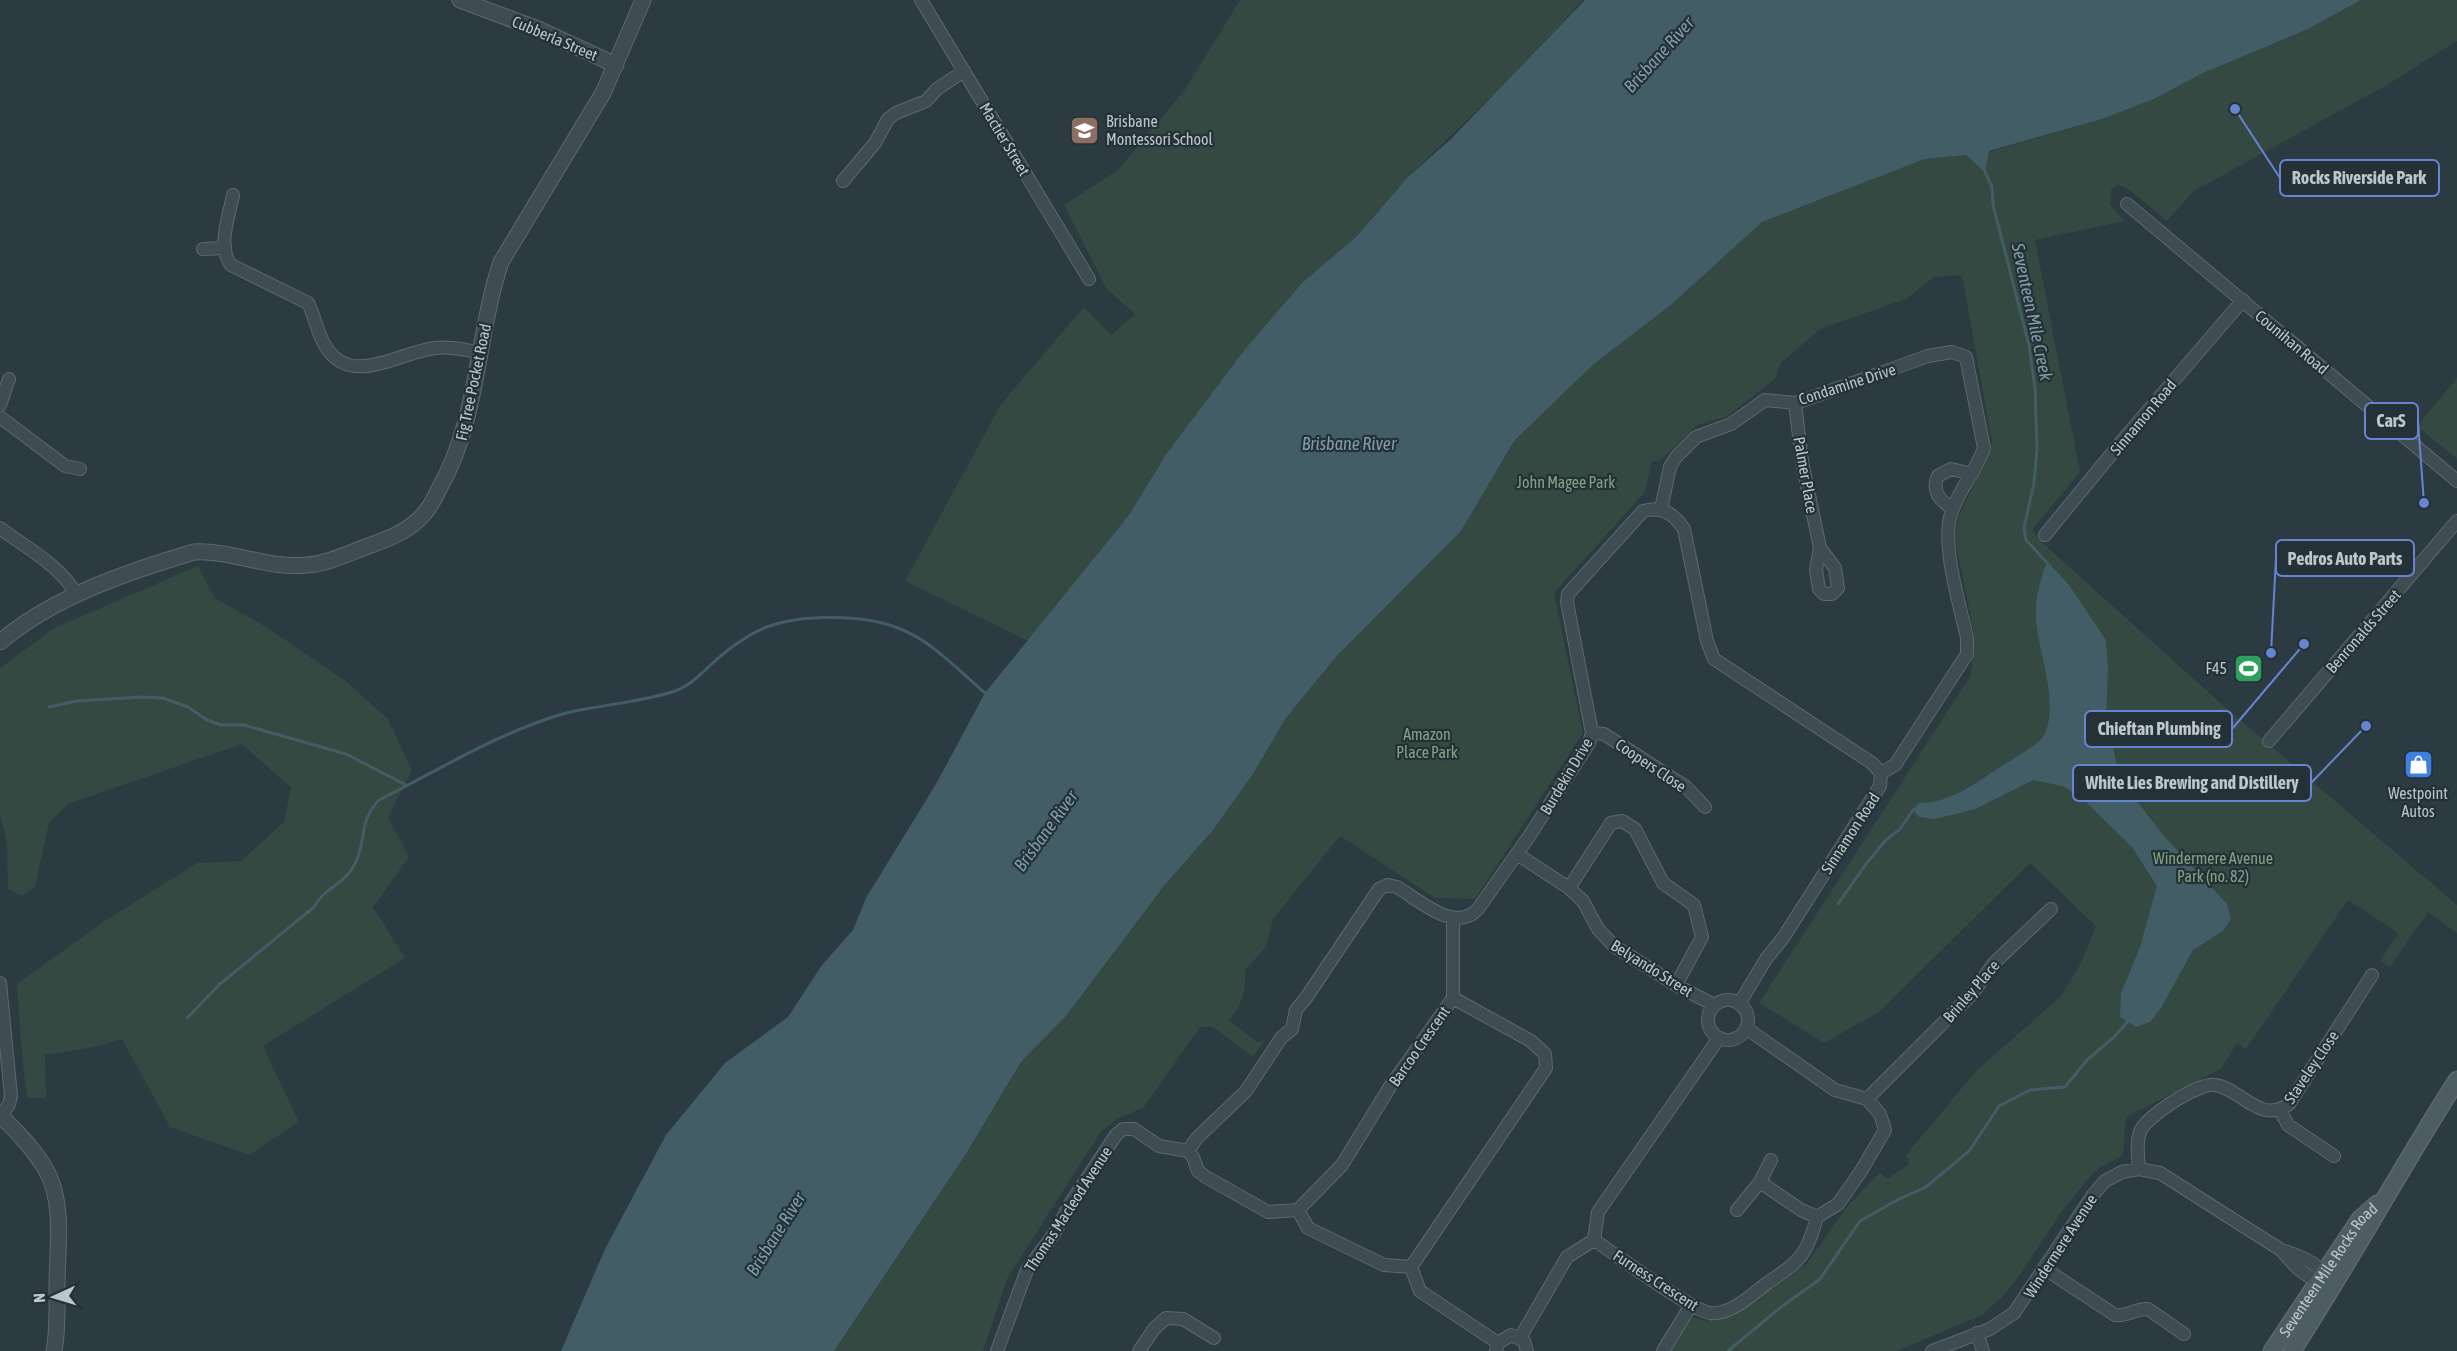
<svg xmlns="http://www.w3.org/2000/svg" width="2457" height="1351" font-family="'Asap Condensed',sans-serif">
<rect width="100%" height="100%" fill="#2b3b41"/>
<!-- green -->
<path fill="#334942" d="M 1240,0 L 1583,0 L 1517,72 L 1408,177 L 1357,236 L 1303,282 L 1167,453 L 1129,515 L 1028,641 L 905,581 L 1001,404 L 1084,307 L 1111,335 L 1135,314 L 1106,288 L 1064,205 L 1118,170 L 1184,91 Z
M 2361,0 L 2457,0 L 2457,41 L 2387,85 L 2194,191 L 2167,221 L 2127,188 L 2116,185 L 2111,190 L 2110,205 L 2125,221 L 2035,240 L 2080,472 L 2032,530 L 2046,546 L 2226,708 L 2457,905 L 2457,933 L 2428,912 L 2390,967 L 2380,961 L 2398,933 L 2348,900 L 2246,1049 L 2237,1043 L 2221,1069 L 2126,1117 L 2123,1155 L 2098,1169 L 2086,1181 L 2060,1214 L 2017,1279 L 2002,1297 L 1982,1315 L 1897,1351 L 1671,1351 L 1692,1317 L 1707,1321 L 1733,1315 L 1807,1263 L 1846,1208 L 1880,1172 L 1887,1179 L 1909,1164 L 1906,1155 L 1976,1071 L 2060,997 L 2081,963 L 2096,926 L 2030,863 L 1879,1012 L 1824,1043 L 1759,1003 L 1971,675 L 1974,633 L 1955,540 L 1959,516 L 1991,449 L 1992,442 L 1962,275 L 1934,277 L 1906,299 L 1820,329 L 1781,363 L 1775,379 L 1726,417 L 1697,425 L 1660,461 L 1652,461 L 1645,492 L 1554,593 L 1583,733 L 1475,899 L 1435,898 L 1340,836 L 1273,919 L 1266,947 L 1245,970 C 1246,991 1243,1004 1229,1020 L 1257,1042 L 1264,1041 L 1253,1057 L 1213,1027 L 1200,1027 L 1144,1107 L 1117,1119 L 1100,1133 L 1007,1279 L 983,1351 L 834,1351 L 966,1154 L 1021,1062 L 1066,1016 L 1164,886 L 1213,830 L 1253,774 L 1286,718 L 1336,657 L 1461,531 L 1514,441 L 1595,363 L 1671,305 L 1762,222 L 1925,159 L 1989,152 L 2102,119 L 2154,99 L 2203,73 L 2308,29 Z
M 2457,378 L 2457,459 L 2417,426 Z
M 198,566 L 215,598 L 268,628 L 347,682 L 388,719 L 412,770 L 388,817 L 409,857 L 373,907 L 405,958 L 263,1046 L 299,1122 L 249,1155 L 170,1127 L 122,1039 L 94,1047 L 45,1055 L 46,1098 L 27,1098 L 22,1056 L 17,984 L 103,922 L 197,863 L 241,861 L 284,822 L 291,788 L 242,744 L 68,804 L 49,823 L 35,887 L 22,896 L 8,889 L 7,843 L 0,814 L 0,668 L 54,628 Z"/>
<!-- water -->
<path fill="#435d67" d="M 1585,0 L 2361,0 L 2308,29 L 2203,73 L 2154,99 L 2102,119 L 1989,151 L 1985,172 L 1966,155 L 1925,159 L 1762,222 L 1671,305 L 1595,363 L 1514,441 L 1461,531 L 1336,657 L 1286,718 L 1253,774 L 1213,830 L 1164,886 L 1066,1016 L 1021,1062 L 966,1154 L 834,1351 L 561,1351 L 605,1249 L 666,1135 L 725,1063 L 788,1017 L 822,965 L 853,930 L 866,898 L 936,784 L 985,693 L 1129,515 L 1167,453 L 1246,348 L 1303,282 L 1357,236 L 1408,177 L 1451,139 Z
M 2047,561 L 2069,585 L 2106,640 L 2108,667 L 2106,716 L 2116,762 L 2136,800 L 2163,835 L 2227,904 L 2231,919 L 2223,931 L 2193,950 L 2161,1008 L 2150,1022 L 2136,1027 L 2120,1017 L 2121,993 L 2140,947 L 2157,886 L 2132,847 L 2080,796 L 2062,786 L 2033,780 L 1975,809 L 1935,819 L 1919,817 L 1913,810 L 1919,803 C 1948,803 1970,787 1994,771 C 2003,765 2038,745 2043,737 C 2061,706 2038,652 2036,619 C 2035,596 2040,582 2047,561 Z"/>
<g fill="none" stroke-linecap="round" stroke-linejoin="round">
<!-- stream -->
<path stroke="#435d67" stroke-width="3" d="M 1985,172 L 1992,187 L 1993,205 L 2029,345 L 2035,388 L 2037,449 L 2034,483 L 2024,528 L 2026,540 L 2048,564
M 49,707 L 77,701 L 142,697 L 163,698 L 188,707 L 207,720 L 221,725 L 244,725 L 346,754 L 406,785
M 1838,904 L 1866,864 L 1885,841 L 1900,829 L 1913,810 L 1916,809
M 187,1018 L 220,984 L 314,907 C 324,888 344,885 355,864 C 367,840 358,822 379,800 C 435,772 488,739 547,719 C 589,704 634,705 675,691 C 694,684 707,667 722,655 C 731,647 742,640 752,634 C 787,613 861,613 898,628 C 931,640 959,671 985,693
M 1728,1351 L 1781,1307 L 1820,1279 L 1860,1221 L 1899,1199 L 1926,1187 L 1970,1150 L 1999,1106 L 2030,1090 L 2065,1087 L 2087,1060 L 2115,1036 L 2129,1020"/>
<defs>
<path id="minor" d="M 921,0 L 1089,279
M 843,181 L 875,143 L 888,119 L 896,113 L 926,101 L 937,89 L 964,71
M 233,195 C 229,217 217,246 231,265 L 308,303 C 316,318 317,336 328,350 C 354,386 400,352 435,348 C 450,346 466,350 481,353
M 2127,204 L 2457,481
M 203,249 L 223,248
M 1795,403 L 1802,461 L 1820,548 L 1816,570 L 1819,589 L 1824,594 L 1832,594 L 1838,588 L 1835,568 L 1820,548
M 0,405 L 9,379
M 0,417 L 65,466 L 80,469
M 1661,509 L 1670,467 L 1676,457 L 1696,437 L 1731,424 L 1765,400 L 1795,403 L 1802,401 L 1928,356 L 1952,352 L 1966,357 L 1984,448 C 1976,471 1958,491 1951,514 C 1941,545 1960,605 1967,638 L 1967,654 L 1895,765 L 1881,773 L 1880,786 L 1783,938 L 1766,959 L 1739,1004
M 1953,509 C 1940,501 1931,491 1938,476 L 1951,469 L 1972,474
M 0,528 C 25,547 61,566 76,594
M 2045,535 L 2127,435 L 2243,300
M 1592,733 L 1604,734 L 1686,787 L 1705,807
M 2269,741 L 2457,521
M 1517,854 L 1569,888 L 1583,901 L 1598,929 L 1614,946 L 1676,985 L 1714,1005
M 1569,888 L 1611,823 L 1622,821 L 1635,829 L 1663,883 L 1694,905 L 1702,937 L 1676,985
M 0,983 L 11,1096 L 9,1104 L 2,1116
M 1453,998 L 1453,918
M1708 1020a20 20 0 1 1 40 0a20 20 0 1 1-40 0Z
M 1867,1099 L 1973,993 L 1994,963 L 2051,909
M 2280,1110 L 2288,1125 L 2334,1156
M 1188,1151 L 1197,1138 L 1246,1091 L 1281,1038 L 1292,1029 L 1296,1010 L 1306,998 L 1379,889 L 1388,885 L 1397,887 C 1419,900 1455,934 1478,909 L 1530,835 L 1589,743 L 1592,733 L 1567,602 L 1568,594 L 1643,511 C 1662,506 1673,513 1684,529 L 1707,641 L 1714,659 L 1872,763 L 1881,773
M 2139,1169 C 2138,1158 2136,1143 2140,1132 C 2145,1117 2199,1082 2215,1085 C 2242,1089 2260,1125 2289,1104 L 2372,975
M 1760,1182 L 1801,1210 L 1817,1217
M 1298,1210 L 1342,1165 L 1391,1085 L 1453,998 L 1531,1041 L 1545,1054 L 1546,1068 L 1411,1267
M 1737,1210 L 1760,1182 L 1771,1160
M 1594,1240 C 1614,1253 1692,1311 1710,1313 C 1731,1315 1751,1295 1766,1284 C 1800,1260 1806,1258 1817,1217 L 1838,1204 L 1861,1171 L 1885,1130 L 1880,1114 L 1867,1099 L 1835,1090 L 1746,1028
M 2282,1251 C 2292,1263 2307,1281 2324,1281
M 2045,1269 L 2115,1315 C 2127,1317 2136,1308 2148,1309 L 2184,1334
M 1977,1333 L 1983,1351
M 1520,1338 L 1567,1257 L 1594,1240 L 1598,1212 L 1719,1038
M 997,1351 L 1027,1270 L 1054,1234 L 1070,1204 L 1116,1135 L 1123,1129 L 1134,1129 L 1159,1146 L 1188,1151 L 1193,1157 L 1198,1171 L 1206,1177 L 1268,1212 L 1298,1210 L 1308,1228 L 1384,1265 L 1411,1267 L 1420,1291 L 1498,1343
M 1139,1351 L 1154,1329 L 1166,1318 L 1183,1319 L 1214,1338
M 1496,1351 L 1498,1343 L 1511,1335 L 1524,1341 L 1527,1351
M 1663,1351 L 1691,1305
M 1932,1351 L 1990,1329 L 2014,1313 L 2093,1195 L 2105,1181 L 2122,1172 L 2139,1169 L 2160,1173 L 2281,1250 C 2297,1255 2320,1263 2327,1279"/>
<path id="tertiary" d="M 460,0 L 538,29 L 616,65
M 0,642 C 53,597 127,572 194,552 C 232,550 268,569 306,565 C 325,564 345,555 363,548 C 382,541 404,534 419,519 C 428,511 434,500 439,489 C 479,419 476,337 501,262 L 603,93 L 643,0
M 0,1115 C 16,1131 33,1148 45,1168 C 65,1201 57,1249 57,1286 C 57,1307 58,1330 54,1351"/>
<g id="secondary">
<path id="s1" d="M 2272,1351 L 2360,1219 L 2377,1204"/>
<path d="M 2292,1351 C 2350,1262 2400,1169 2457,1080"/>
</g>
</defs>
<!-- minor casing -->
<use href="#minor" stroke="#5d696e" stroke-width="14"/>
<!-- tertiary casing -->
<use href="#tertiary" stroke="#5d696e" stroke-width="17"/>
<!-- secondary casing -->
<use href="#secondary" stroke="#5d696e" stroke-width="19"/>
<!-- minor -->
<use href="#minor" stroke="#3f4c51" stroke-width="12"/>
<!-- tertiary -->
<use href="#tertiary" stroke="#3f4c51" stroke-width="15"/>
<!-- secondary -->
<use href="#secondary" stroke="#4e5c63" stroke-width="16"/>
</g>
<!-- icons -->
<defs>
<symbol id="school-square" viewBox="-11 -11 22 22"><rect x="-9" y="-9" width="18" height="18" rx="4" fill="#8d6e63" stroke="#243136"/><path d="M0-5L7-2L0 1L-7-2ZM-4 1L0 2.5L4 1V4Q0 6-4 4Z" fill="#fff"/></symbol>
<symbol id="stadium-square" viewBox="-11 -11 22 22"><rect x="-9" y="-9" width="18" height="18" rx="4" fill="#2e9e5b" stroke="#243136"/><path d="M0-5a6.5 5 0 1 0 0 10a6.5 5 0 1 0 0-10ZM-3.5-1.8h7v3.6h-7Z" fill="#fff"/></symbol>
<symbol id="shop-square" viewBox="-11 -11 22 22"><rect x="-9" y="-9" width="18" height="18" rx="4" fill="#3f7fe0" stroke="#243136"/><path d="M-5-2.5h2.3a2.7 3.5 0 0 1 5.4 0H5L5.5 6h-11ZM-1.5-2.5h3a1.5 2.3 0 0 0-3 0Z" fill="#fff"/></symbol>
</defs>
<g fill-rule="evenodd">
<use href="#school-square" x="1068" y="114" width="33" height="33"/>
<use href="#stadium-square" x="2232" y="652" width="33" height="33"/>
<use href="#shop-square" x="2402" y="748" width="33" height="33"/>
</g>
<g text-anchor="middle" stroke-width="4.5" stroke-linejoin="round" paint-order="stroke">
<!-- street labels -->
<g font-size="16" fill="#bcc6cb" stroke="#243136">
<text transform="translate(555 38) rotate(23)" y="6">Cubberla Street</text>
<text transform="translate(1005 139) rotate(59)" y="6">Mactier Street</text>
<text transform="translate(2292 342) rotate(40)" y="6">Counihan Road</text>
<text transform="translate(473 382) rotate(-78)" y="6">Fig Tree Pocket Road</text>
<text transform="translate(1847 384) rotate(-18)" y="6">Condamine Drive</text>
<text transform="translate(2143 417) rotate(-50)" y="6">Sinnamon Road</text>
<text transform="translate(1806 475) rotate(80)" y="6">Palmer Place</text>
<text transform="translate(2363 631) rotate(-49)" y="6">Benronalds Street</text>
<text transform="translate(1651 765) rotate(34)" y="6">Coopers Close</text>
<text transform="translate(1566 776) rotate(-59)" y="6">Burdekin Drive</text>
<text transform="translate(1850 833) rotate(-57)" y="6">Sinnamon Road</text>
<text transform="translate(1652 968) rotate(32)" y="6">Belyando Street</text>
<text transform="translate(1971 991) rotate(-49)" y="6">Brinley Place</text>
<text transform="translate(1419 1046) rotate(-55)" y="6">Barcoo Crescent</text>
<text transform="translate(2311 1067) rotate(-56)" y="6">Staveley Close</text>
<text transform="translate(1068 1209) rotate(-57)" y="6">Thomas Macleod Avenue</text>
<text transform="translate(2060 1246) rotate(-57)" y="6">Windermere Avenue</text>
<text dy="6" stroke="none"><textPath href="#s1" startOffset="99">Seventeen Mile Rocks Road</textPath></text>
<text transform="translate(1656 1280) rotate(33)" y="6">Furness Crescent</text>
</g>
<!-- poi labels -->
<g font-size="16" fill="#bcc6cb" stroke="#243136" text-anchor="start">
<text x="1106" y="127">Brisbane<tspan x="1106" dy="18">Montessori School</tspan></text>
<text x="2227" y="674" text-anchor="end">F45</text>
<text x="2418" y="799" text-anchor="middle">Westpoint<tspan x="2418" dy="18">Autos</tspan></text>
</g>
<!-- park labels -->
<g font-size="16" fill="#86a284" stroke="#243136">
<text x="1566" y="488">John Magee Park</text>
<text x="1427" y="740">Amazon<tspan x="1427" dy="18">Place Park</tspan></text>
<text x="2213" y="864">Windermere Avenue<tspan x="2213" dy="18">Park (no. 82)</tspan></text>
</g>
<!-- water labels -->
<g font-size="18" font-style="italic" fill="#819eaa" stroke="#243136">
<text transform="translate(1659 55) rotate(-48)" y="6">Brisbane River</text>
<text transform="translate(2032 312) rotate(78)" y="6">Seventeen Mile Creek</text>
<text x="1349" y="450">Brisbane River</text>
<text transform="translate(1046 831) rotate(-54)" y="6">Brisbane River</text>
<text transform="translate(776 1234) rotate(-58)" y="6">Brisbane River</text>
</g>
</g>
<!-- callouts -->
<path fill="none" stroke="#6584d2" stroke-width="2" d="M2235 109L2280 178M2424 503L2418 421M2271 653L2276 558M2304 644L2232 729M2366 726L2311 783"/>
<g fill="#6584d2" stroke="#243136" stroke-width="2">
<circle cx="2235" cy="109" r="6"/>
<circle cx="2424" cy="503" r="6"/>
<circle cx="2271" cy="653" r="6"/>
<circle cx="2304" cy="644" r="6"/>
<circle cx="2366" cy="726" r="6"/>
</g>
<g fill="#243136" stroke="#6584d2" stroke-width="2">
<rect x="2280" y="160" width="159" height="36" rx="6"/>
<rect x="2365" y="403" width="53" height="36" rx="6"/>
<rect x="2276" y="540" width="138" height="36" rx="6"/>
<rect x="2085" y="711" width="147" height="36" rx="6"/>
<rect x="2073" y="765" width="238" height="36" rx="6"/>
</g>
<g font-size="18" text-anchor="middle" font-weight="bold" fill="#bcc6cb">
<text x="2359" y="184">Rocks Riverside Park</text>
<text x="2391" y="427">CarS</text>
<text x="2345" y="565">Pedros Auto Parts</text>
<text x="2159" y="735">Chieftan Plumbing</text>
<text x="2192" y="789">White Lies Brewing and Distillery</text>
</g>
<!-- north arrow -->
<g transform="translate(54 1297) rotate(266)" stroke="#243136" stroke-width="4.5" paint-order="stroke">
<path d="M0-4.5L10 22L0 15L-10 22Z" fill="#bcc6cb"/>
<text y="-9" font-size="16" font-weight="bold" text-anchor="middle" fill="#bcc6cb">N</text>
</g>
</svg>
